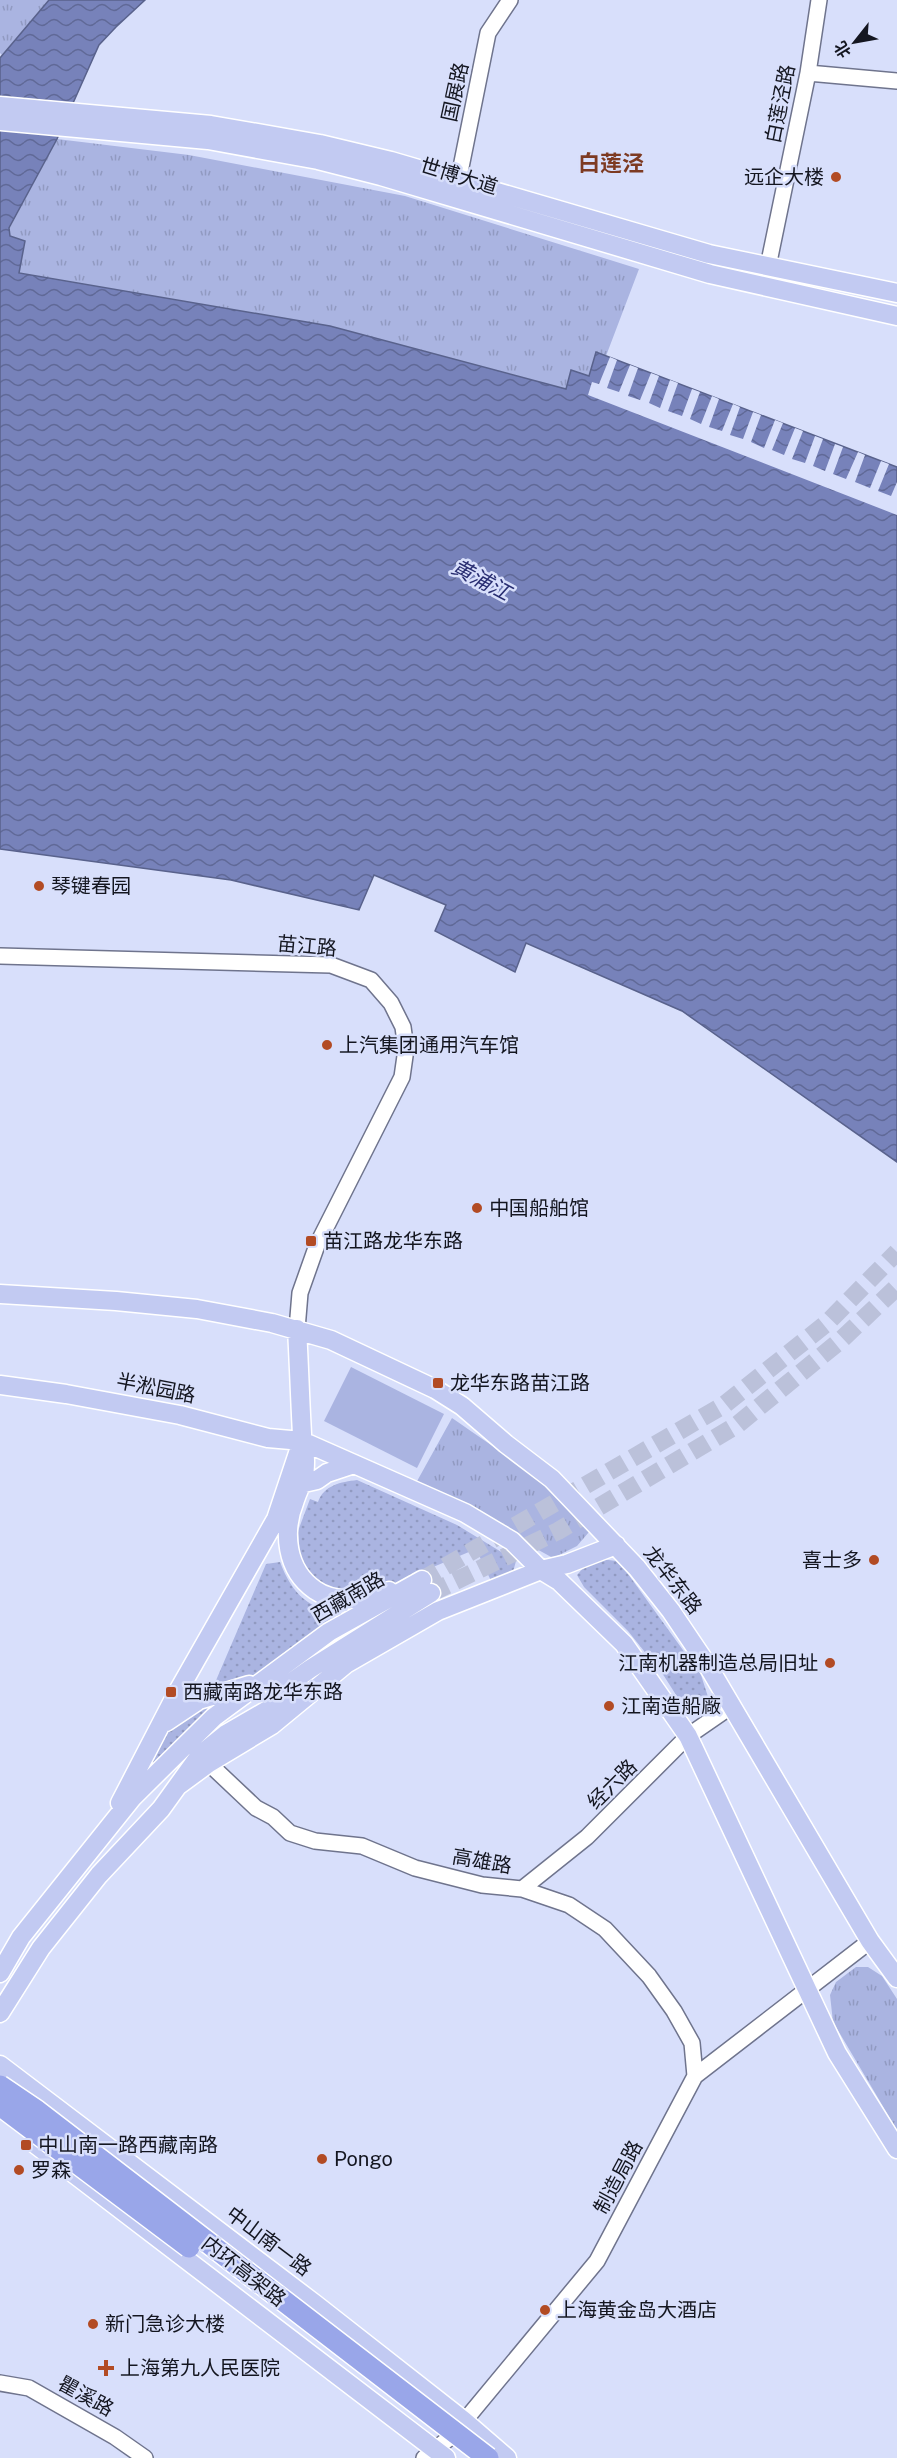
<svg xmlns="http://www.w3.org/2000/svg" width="897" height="2458" font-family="'Public Sans','Noto Sans SC',sans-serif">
<defs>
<pattern id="grass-dots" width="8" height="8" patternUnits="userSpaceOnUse" patternTransform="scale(1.5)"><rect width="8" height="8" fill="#aab4e1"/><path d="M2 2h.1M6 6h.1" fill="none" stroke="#919ac1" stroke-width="1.8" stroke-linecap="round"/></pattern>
<pattern id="park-tufts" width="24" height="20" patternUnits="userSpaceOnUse" patternTransform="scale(1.5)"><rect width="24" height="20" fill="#aab4e1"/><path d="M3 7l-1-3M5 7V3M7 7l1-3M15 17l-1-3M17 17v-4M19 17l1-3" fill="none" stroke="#919ac1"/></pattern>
<pattern id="water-waves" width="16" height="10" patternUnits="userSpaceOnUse" patternTransform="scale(1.5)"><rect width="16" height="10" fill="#7782ba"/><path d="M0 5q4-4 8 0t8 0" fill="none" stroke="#606997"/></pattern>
</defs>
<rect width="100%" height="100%" fill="#d8dffb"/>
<!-- grass -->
<path fill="url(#grass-dots)" d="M 357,1480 L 457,1525 L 516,1561 L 513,1572 L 492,1583 L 476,1549 L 388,1586 L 354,1597 L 319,1585 L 306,1571 L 300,1556 L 298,1531 L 310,1499 L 318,1502 C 324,1485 341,1482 357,1480 Z
M 601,1559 L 616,1561 L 628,1574 L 701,1675 L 710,1703 L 704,1710 L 696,1713 L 685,1709 L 664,1676 L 628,1631 L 584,1587 L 577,1575 L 585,1566 Z
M 280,1562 C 292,1594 309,1610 344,1614 L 250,1681 L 211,1692 L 266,1564 Z
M 221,1702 L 151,1767 L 143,1773 L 166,1727 L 177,1716 Z"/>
<!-- park -->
<path fill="url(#park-tufts)" d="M 0,0 L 49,0 L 2,55 L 0,53 Z
M 57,139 L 189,155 L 405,196 L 639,269 L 606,356 L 596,353 L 589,377 L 566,389 L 330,326 L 19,273 L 25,242 L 10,236 L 8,231 Z
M 452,1418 C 486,1442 572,1497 589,1532 L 577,1546 L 553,1558 L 416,1483 Z
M 856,1967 L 868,1967 L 882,1976 L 897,1999 L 897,2130 L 833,2022 L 830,1995 L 836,1982 Z"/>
<!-- pitch -->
<path fill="#aab4e1" d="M 351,1367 L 444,1414 L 417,1468 L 324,1421 Z"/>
<!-- water -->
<path fill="url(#water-waves)" stroke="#59628c" stroke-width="1.5" d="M 49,0 L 145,0 L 116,27 L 99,45 L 57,139 L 9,228 L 10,236 L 25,241 L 19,273 L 330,326 L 566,389 L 571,370 L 589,376 L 596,352 L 897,467 L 897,1162 L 682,1011 L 526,943 L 515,972 L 435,931 L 446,905 L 374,875 L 359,910 L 231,880 L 0,849 L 0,58 Z"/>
<!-- pier -->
<path fill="#d8dffb" d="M 610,357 L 617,360 L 607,388 L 619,392 L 630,365 L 638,368 L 628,396 L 640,400 L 651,373 L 659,376 L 649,403 L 660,408 L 670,380 L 678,383 L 668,411 L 682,416 L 692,389 L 700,392 L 690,419 L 701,424 L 712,396 L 719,399 L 709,427 L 722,431 L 733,404 L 740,407 L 730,435 L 743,439 L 753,412 L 761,415 L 751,442 L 764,448 L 775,420 L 783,423 L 772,450 L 784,455 L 795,428 L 803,431 L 792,459 L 805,463 L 815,436 L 823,439 L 813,466 L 825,471 L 835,444 L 843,447 L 833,474 L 846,479 L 858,452 L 865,455 L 855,482 L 870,488 L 881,461 L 889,464 L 878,491 L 891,496 L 897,482 L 897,515 L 588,395 L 592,382 L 599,384 Z"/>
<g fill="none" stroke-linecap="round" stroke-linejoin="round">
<!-- major-tunnel -->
<path stroke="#bbc1da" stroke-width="18" stroke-dasharray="18 9" stroke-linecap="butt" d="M 422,1580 L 724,1405 L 827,1323 L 897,1252
M 431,1593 L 558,1531 L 737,1425 L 841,1340 L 897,1287"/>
<defs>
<path id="minor" d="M 808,73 L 897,81
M 454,191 L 458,182 L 488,33 L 510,0
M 764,286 L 808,73 L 819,0
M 0,956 L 331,965 L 371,980 L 391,1003 L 403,1027 L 406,1049 L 402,1077 L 317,1245 L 300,1293 L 297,1329
M 202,1757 L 256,1808 L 273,1817 L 290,1833 L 315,1841 L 362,1846 L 415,1868 L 482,1885 L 522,1889 L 569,1905 L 605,1929 L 649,1976 L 674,2011 L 692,2043 L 695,2076
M 522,1889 L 587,1837 L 688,1736 L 730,1707
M 0,2383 L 29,2388 L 115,2437 L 145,2458
M 424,2458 L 452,2436 L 597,2261 L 695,2076 L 870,1941"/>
<path id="major" d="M 0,106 L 211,125 L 320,144 L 391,161 L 709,254 L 897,293
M 0,121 L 208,140 L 318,160 L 381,176 L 710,274 L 897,316
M 0,1294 L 116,1301 L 197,1309 L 272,1323 L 331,1340 L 435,1389 L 462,1406 L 506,1444 L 552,1479 L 637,1568 L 671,1611 L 708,1666 L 870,1941 L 897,1978
M 297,1329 C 299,1364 300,1399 302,1434 C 302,1443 305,1452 305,1461 C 305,1482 301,1482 295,1500 C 282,1532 286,1570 315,1590 C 336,1605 367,1599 389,1591
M 0,1385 L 66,1394 L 180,1415 L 268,1438 L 302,1441 L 465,1513 L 512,1541 L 541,1570 L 559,1581 L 624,1644 L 688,1736 L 837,2053 L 897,2149
M 304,1483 L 317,1480 L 327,1473 L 354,1464
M 276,1693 L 310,1669 L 431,1593
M 166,1722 L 199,1700 L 249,1685
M 179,1785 L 209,1763 L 272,1725 L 346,1664 L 438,1611 L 541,1570 L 567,1564 L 616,1545
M 120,1803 L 177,1693 L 276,1519 L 302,1441
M 0,1973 L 21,1937 L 133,1797 L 214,1717 L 329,1632 L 422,1580
M 0,2013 L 41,1948 L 99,1875 L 161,1809 L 200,1755 L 226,1734 L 302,1690
M 0,2065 L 315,2304 L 463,2420 L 507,2458
M 35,2144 L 446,2458"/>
</defs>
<!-- minor casing -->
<use href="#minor" stroke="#6f748d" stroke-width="18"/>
<!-- major casing -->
<use href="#major" stroke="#fff" stroke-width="21"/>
<!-- minor -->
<use href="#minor" stroke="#fff" stroke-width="15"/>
<!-- major -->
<use href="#major" stroke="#c2caf2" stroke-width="18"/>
<defs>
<path id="highway-bridge" d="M 0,2086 L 37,2111 L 488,2458
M 0,2105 L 189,2247"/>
</defs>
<!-- highway-bridge casing -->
<use href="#highway-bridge" stroke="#fff" stroke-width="24" stroke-linecap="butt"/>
<!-- highway-bridge -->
<use href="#highway-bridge" stroke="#99a6e9" stroke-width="21"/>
</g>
<!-- markers -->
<g fill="#b24b24" stroke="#d8dffb" stroke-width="2">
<circle cx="836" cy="177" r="6"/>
<circle cx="39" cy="886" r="6"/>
<circle cx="327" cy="1045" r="6"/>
<circle cx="477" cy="1208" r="6"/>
<rect x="305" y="1235" width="12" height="12" rx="3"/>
<rect x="432" y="1377" width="12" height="12" rx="3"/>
<circle cx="874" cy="1560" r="6"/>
<circle cx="830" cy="1663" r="6"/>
<rect x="165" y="1686" width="12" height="12" rx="3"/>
<circle cx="609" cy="1706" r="6"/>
<rect x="20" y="2139" width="12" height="12" rx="3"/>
<circle cx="322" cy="2159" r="6"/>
<circle cx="19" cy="2170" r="6"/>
<circle cx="545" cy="2310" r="6"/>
<circle cx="93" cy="2324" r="6"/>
<path d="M103 2359h6v6h6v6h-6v6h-6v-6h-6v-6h6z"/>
</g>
<g text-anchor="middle" stroke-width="5" stroke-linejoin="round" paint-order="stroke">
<!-- street labels -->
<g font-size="20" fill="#141620" stroke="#d8dffb">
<text transform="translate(455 92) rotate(-78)" y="7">国展路</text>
<text transform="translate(780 104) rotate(-79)" y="7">白莲泾路</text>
<text transform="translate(459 176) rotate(17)" y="7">世博大道</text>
<text transform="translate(307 946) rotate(5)" y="7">苗江路</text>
<text transform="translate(156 1388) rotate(11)" y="7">半淞园路</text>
<text transform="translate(673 1580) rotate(52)" y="7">龙华东路</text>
<text transform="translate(348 1597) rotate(-30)" y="7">西藏南路</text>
<text transform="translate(612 1784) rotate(-45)" y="7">经六路</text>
<text transform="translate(482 1861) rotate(10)" y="7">高雄路</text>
<text transform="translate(618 2177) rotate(-62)" y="7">制造局路</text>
<text transform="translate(269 2241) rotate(37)" y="7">中山南一路</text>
<text transform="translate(244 2271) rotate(38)" y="7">内环高架路</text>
<text transform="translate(86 2396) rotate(29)" y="7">瞿溪路</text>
</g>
<!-- poi labels -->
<g font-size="20" fill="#141620" stroke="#d8dffb" text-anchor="start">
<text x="824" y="184" text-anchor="end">远企大楼</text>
<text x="51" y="893">琴键春园</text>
<text x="339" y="1052">上汽集团通用汽车馆</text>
<text x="489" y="1215">中国船舶馆</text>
<text x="323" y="1248">苗江路龙华东路</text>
<text x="450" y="1390">龙华东路苗江路</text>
<text x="862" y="1567" text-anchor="end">喜士多</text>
<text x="818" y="1670" text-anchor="end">江南机器制造总局旧址</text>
<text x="183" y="1699">西藏南路龙华东路</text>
<text x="621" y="1713">江南造船廠</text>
<text x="38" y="2152">中山南一路西藏南路</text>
<text x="334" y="2166">Pongo</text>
<text x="31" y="2177">罗森</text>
<text x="557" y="2317">上海黄金岛大酒店</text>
<text x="105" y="2331">新门急诊大楼</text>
<text x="120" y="2375">上海第九人民医院</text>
</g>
<!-- water labels -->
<g font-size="21" font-style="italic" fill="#282d71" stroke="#d8dffb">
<text transform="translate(481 580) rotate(28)" y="7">黄浦江</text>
</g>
<!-- quarter labels -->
<g font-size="22" font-weight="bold" fill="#7d3a22" stroke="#d8dffb">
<text x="611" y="171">白莲泾</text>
</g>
</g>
<!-- north arrow -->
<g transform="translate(855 42) rotate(239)" stroke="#d8dffb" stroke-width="4.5" paint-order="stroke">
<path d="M0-4.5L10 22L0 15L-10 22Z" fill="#141620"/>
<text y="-9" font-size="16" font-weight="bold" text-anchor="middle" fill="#141620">北</text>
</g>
</svg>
